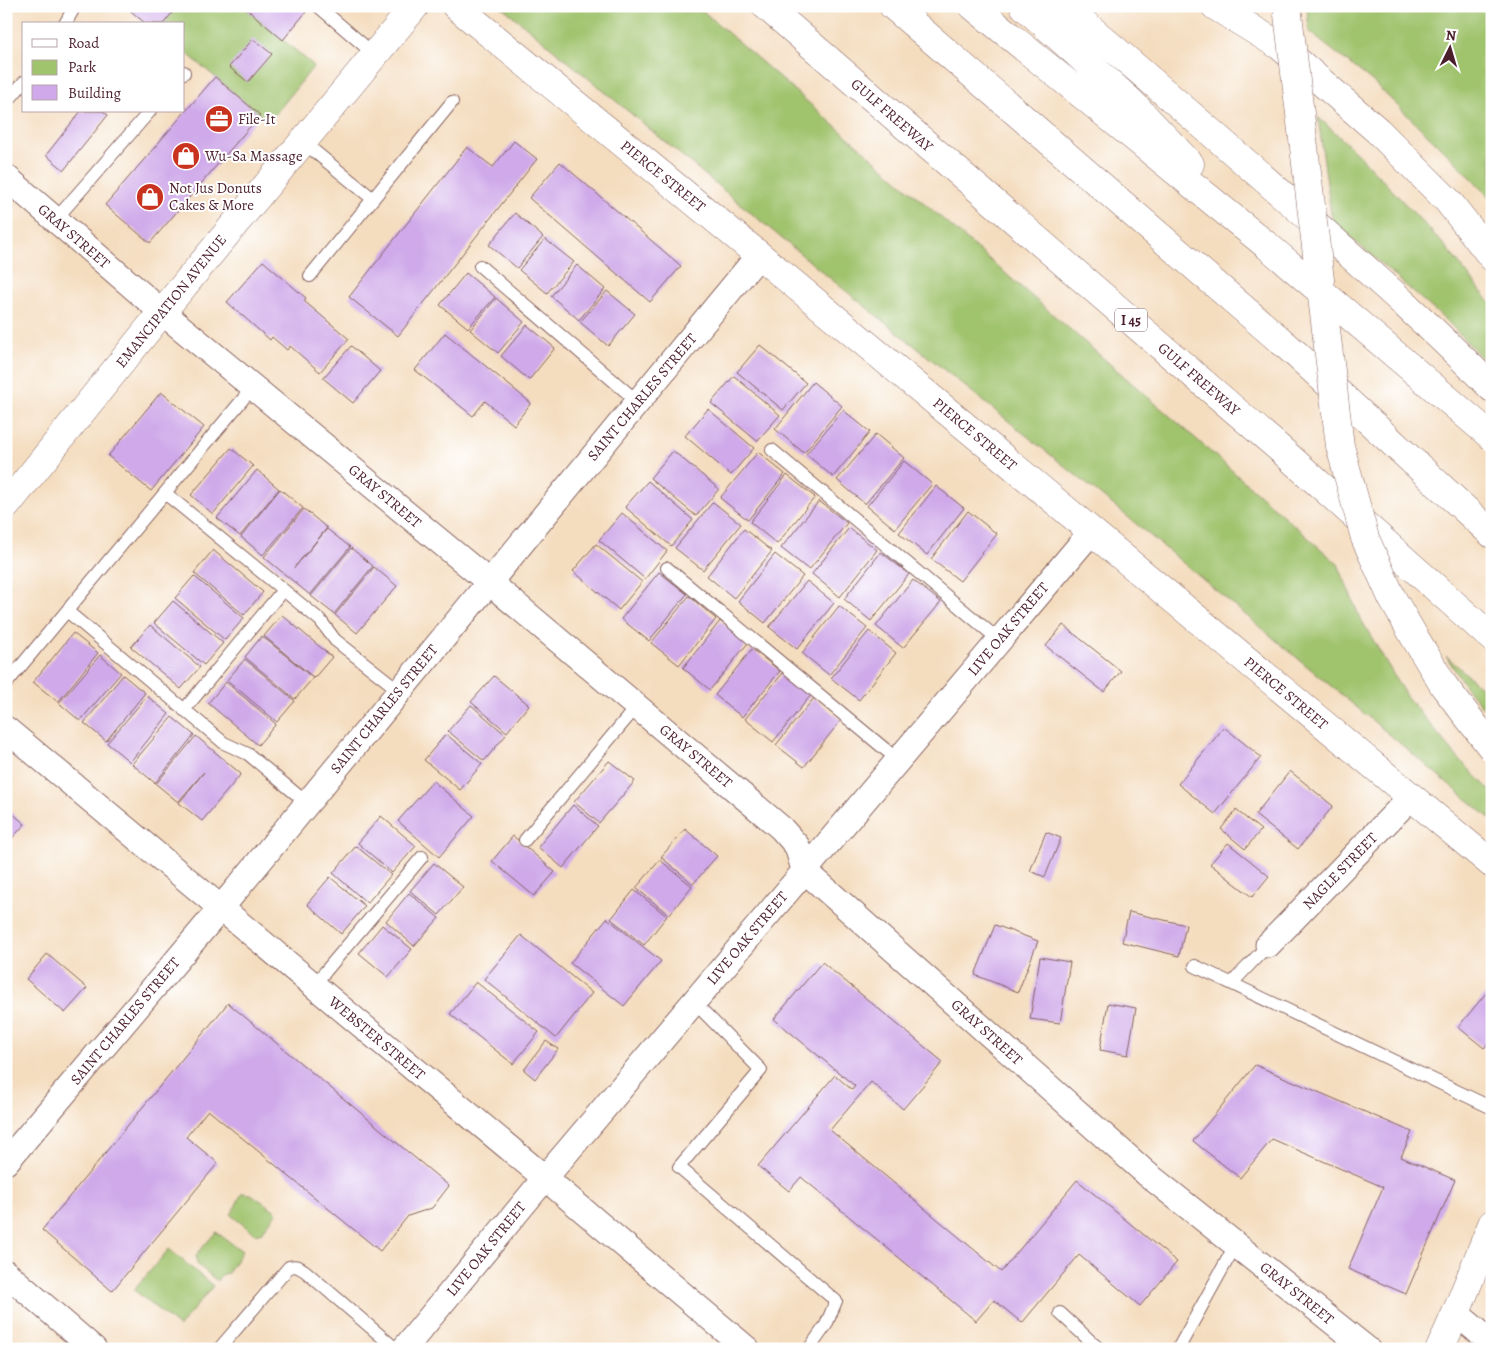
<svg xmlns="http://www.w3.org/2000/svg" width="1498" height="1355" font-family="Alegreya,serif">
<rect width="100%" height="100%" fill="#fff"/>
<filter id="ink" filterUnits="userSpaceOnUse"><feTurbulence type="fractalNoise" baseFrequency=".02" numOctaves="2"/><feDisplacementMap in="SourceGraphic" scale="10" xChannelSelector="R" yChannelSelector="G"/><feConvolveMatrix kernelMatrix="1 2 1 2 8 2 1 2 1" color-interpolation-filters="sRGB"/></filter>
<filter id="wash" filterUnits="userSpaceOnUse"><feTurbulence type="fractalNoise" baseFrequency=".0096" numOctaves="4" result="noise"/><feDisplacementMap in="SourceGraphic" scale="20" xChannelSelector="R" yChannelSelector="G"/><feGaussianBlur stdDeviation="1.12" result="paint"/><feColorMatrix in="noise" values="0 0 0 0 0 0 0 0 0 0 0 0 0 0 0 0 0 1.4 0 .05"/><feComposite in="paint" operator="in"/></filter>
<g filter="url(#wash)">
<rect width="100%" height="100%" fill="#f4ddbf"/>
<!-- green -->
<path fill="#a0c36d" stroke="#75714c" d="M 178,6 L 243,6 L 314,66 L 269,122 L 184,51 L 184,24 L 163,24 Z
M 501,6 L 697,6 L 1186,430 L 1338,564 L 1359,616 L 1406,696 L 1458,758 L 1492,792 L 1492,820 L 1123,513 L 826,275 Z
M 1307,6 L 1492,6 L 1492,200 L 1465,171 L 1371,80 L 1309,32 Z
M 1318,117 L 1355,151 L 1445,246 L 1492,305 L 1492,369 L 1451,325 L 1332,221 Z
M 1446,656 L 1492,697 L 1492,718 L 1465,686 Z
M 242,1193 L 251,1194 L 277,1212 L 262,1232 L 255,1234 L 231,1215 Z
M 216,1232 L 242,1251 L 228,1273 L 221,1275 L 217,1281 L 197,1264 L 196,1255 Z
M 169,1249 L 213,1286 L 179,1327 L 134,1290 Z"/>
<g id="blocks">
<!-- building -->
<path fill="#cfa9e9" d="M 125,6 L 178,6 L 163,24 L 146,24 Z
M 243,6 L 299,6 L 306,12 L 283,40 Z
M 253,39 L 272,54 L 248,82 L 229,67 Z
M 215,77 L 260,115 L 150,243 L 105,205 Z
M 81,111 L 103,111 L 108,115 L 64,170 L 46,155 Z
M 514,141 L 537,159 L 398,336 L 349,297 L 467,147 L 493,167 Z
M 560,162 L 681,266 L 650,302 L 529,198 Z
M 515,213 L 543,237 L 517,268 L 489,245 Z
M 545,239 L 574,262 L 547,293 L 519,270 Z
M 263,261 L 306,298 L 304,301 L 349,339 L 320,372 L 290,346 L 287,350 L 272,337 L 270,340 L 227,302 Z
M 577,265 L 605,289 L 579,320 L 551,296 Z
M 466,273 L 495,297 L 468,328 L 440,305 Z
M 607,291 L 635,314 L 608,346 L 580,322 Z
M 496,298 L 524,322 L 498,353 L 470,330 Z
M 527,325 L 555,348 L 529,380 L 501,356 Z
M 445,333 L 531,403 L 514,425 L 485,401 L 473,416 L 415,370 Z
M 760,345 L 806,383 L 783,410 L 737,372 Z
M 351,346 L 380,371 L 353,403 L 323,378 Z
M 734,376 L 780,415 L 757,441 L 711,403 Z
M 813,382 L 842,406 L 804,453 L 775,429 Z
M 161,392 L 204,427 L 151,491 L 108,456 Z
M 708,409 L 754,448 L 731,475 L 685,436 Z
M 843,410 L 870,432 L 833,477 L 806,454 Z
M 876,434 L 904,458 L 865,504 L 837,480 Z
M 231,448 L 253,466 L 213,514 L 191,495 Z
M 673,451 L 719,489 L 696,516 L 650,478 Z
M 758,452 L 785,474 L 748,520 L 720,498 Z
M 904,461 L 932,484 L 895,529 L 867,506 Z
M 257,470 L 279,489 L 240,536 L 217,518 Z
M 787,475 L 815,497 L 777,544 L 750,522 Z
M 648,481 L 693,520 L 671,546 L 625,507 Z
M 936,486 L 964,508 L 927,555 L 899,533 Z
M 280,489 L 303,508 L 263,555 L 241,537 Z
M 819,501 L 847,523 L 809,570 L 781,548 Z
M 713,502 L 741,524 L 703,570 L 675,548 Z
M 304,509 L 327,528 L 294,568 L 327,529 L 350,547 L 310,595 L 264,557 Z
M 968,511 L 997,534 L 960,581 L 931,559 Z
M 622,513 L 667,551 L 645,579 L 599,540 Z
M 849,528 L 877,550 L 840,597 L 812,574 Z
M 744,529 L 772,551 L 734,598 L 707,576 Z
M 596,544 L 642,582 L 619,610 L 573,571 Z
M 351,548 L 373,566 L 334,614 L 311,596 Z
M 213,550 L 263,592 L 244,615 L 194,573 Z
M 881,552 L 909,574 L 871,621 L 844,599 Z
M 775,554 L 803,576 L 765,623 L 738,601 Z
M 374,567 L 397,586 L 357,633 L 335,615 Z
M 659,572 L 687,594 L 649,641 L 621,619 Z
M 194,576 L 244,618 L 225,640 L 175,598 Z
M 913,580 L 941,602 L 903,648 L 876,626 Z
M 807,581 L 834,603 L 797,649 L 769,627 Z
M 689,596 L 716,619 L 679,665 L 651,643 Z
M 173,601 L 223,643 L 204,665 L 154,623 Z
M 839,606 L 867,628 L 829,675 L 802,653 Z
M 282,615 L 332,657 L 314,678 L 264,636 Z
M 720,621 L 748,643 L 710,690 L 683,668 Z
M 150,625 L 200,667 L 181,689 L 131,647 Z
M 1063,625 L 1121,671 L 1104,692 L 1046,646 Z
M 869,631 L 896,653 L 859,700 L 831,678 Z
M 73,633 L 98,653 L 58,702 L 33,682 Z
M 262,636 L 313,678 L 295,699 L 245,657 Z
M 752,649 L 780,671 L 742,717 L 715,695 Z
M 100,655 L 121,673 L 80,721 L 59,703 Z
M 245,659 L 295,701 L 277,722 L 227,680 Z
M 783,673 L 811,695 L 773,742 L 745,719 Z
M 123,675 L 145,693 L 106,741 L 84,723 Z
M 494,676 L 529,705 L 507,732 L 471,702 Z
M 226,682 L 276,724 L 258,745 L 208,703 Z
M 147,696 L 169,714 L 130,762 L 107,743 Z
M 814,698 L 841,720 L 804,767 L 776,745 Z
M 471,705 L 506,735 L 484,761 L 448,731 Z
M 172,717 L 194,735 L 155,783 L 132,764 Z
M 1224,727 L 1261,757 L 1215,814 L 1178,784 Z
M 446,734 L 482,764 L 460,790 L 424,760 Z
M 196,736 L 241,774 L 202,821 L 179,803 L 204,772 L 178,802 L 156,784 Z
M 609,761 L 635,781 L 599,823 L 574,802 Z
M 1290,771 L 1333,806 L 1298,849 L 1255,815 Z
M 433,781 L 474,816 L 439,857 L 398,821 Z
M 573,805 L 598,826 L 563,868 L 538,847 Z
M 6,808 L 25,824 L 6,845 Z
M 1236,810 L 1261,830 L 1245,849 L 1221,829 Z
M 381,816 L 416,846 L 392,873 L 358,843 Z
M 685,829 L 717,856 L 693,884 L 661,857 Z
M 1046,832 L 1061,838 L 1045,877 L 1030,871 Z
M 513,836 L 555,872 L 534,896 L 492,861 Z
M 1228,843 L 1269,876 L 1252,897 L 1210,864 Z
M 356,846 L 391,875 L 367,903 L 333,873 Z
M 660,860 L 692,886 L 669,915 L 636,888 Z
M 434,863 L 463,887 L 439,915 L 410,891 Z
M 330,877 L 365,906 L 341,934 L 307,904 Z
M 634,890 L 667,916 L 644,945 L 611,919 Z
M 409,893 L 439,918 L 414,946 L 386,921 Z
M 1129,912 L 1186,925 L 1179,956 L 1122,942 Z
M 607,918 L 661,961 L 624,1006 L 570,963 Z
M 382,925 L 412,949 L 388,977 L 359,953 Z
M 995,925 L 1038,941 L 1018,992 L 975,975 Z
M 521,935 L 592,993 L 556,1038 L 484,979 Z
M 47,954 L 87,988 L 65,1013 L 26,979 Z
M 1040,957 L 1070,962 L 1060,1023 L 1030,1019 Z
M 822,962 L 943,1062 L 903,1109 L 871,1082 L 830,1130 L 1001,1272 L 1077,1180 L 1177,1262 L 1140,1306 L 1079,1255 L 1022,1323 L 994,1300 L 976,1321 L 801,1177 L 789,1191 L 758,1166 L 835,1075 L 852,1090 L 855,1086 L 774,1019 Z
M 476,982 L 539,1032 L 513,1064 L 450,1014 Z
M 1492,986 L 1492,1039 L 1484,1048 L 1458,1027 Z
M 228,1003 L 449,1186 L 432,1208 L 408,1216 L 380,1251 L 208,1110 L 186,1137 L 218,1163 L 112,1291 L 42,1230 Z
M 1108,1003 L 1136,1008 L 1128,1055 L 1100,1050 Z
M 546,1041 L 558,1049 L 535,1079 L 524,1070 Z
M 1255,1065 L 1412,1132 L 1401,1157 L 1455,1180 L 1406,1294 L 1348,1269 L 1383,1187 L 1272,1139 L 1240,1178 L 1193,1141 Z
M 1296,1344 L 1305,1349 L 1294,1349 Z"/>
</g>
</g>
<g filter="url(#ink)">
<use href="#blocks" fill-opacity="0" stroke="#86625f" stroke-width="1"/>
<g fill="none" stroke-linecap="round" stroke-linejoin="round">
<defs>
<path id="lane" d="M 318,6 L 375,55
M 65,24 L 75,6
M 184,73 L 184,72
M 6,103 L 24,82
M 303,142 L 373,199
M 55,220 L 150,111
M 480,266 L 638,402
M 310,276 L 452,102
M 772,450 L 999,640
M 165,493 L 320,620 L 335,640 L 400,691
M 667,568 L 898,760
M 67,611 L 224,743 L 248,754 L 307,803
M 6,684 L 253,387
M 184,710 L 283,590
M 525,840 L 637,706
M 1195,966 L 1492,1108
M 1232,983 L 1268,945
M 314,985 L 422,857
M 693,1001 L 761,1070 L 679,1167 L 836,1301 L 826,1325 L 809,1349
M 1060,1313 L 1099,1349
M 219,1349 L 289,1267 C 296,1265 299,1267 305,1271 L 396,1349
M 1178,1349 L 1236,1244"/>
<path id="street" d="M 6,177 L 162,312 L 489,582 L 781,828 L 797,846 L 804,870 L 1147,1174 L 1367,1349
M 6,729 L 545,1178 L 747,1349
M 1268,945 L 1411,797
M 6,1162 L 221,908 L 759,255
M 6,1273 L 94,1349
M 1456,1313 L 1492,1343
M 404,1349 L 545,1178 L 1092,531"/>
<path id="secondary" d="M 456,6 L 759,255 L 1492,864
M 6,506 L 162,312 L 415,6
M 1440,1349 L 1456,1313 L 1492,1224"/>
<path id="highway" d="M 766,6 L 1280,449 L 1492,638
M 893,6 L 1296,354 L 1492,534
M 973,6 L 1270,248
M 1024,6 L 1131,102 L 1190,164
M 1064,6 C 1147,77 1230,148 1311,220 C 1373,275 1434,329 1492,388
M 1215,6 L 1280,46 L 1378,131 L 1448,201 L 1492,257"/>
</defs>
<!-- lane casing -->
<use href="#lane" stroke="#86625f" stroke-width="14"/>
<!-- street casing -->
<use href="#street" stroke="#86625f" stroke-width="27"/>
<!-- secondary casing -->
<use href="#secondary" stroke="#86625f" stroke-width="29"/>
<!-- highway casing -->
<use href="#highway" stroke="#86625f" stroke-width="29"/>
<!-- lane -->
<use href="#lane" stroke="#fff" stroke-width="12"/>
<!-- street -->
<use href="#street" stroke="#fff" stroke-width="25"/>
<!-- secondary -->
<use href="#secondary" stroke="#fff" stroke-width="28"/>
<!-- highway -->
<use href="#highway" stroke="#fff" stroke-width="28"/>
<defs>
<path id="highway-bridge" d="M 1287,6 L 1340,446 L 1365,538 L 1392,598 L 1415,638 L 1444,686 L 1492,748
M 1270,248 L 1492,437"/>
</defs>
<!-- highway-bridge casing -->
<use href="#highway-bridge" stroke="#86625f" stroke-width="29" stroke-linecap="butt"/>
<!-- highway-bridge -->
<use href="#highway-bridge" stroke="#fff" stroke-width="28"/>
</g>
</g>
<!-- icons -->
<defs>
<symbol id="office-disc" viewBox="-11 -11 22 22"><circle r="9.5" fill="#c8321e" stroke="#fff"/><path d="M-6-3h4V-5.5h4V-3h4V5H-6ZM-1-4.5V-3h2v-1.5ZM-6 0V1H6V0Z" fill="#fff"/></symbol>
<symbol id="shop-disc" viewBox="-11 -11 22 22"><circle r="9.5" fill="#c8321e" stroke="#fff"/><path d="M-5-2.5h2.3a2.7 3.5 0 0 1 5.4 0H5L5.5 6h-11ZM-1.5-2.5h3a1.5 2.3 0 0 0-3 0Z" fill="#fff"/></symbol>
</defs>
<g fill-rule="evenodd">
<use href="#office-disc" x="203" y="103" width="32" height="32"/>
<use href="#shop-disc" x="170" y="140" width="32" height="32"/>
<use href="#shop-disc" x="134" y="181" width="32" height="32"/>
</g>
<g text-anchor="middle" stroke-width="4" stroke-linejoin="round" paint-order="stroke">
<!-- shield labels -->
<rect fill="#fff" stroke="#80626b" stroke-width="1" x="1115" y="308.5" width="32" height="23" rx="4"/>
<g font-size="14" font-weight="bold" fill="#4a1f2b">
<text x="1131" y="325">I 45</text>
</g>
<!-- street labels -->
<g font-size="15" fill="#4a1f2b" stroke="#fff">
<text transform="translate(892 115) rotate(41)" y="5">GULF FREEWAY</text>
<text transform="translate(663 176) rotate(39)" y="5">PIERCE STREET</text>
<text transform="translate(74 236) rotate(41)" y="5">GRAY STREET</text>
<text transform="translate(171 301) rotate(-51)" y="5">EMANCIPATION AVENUE</text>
<text transform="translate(1199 379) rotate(41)" y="5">GULF FREEWAY</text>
<text transform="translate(642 397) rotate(-50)" y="5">SAINT CHARLES STREET</text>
<text transform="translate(975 434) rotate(40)" y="5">PIERCE STREET</text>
<text transform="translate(385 496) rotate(40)" y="5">GRAY STREET</text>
<text transform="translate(1008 629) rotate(-50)" y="5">LIVE OAK STREET</text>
<text transform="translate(1286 693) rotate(40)" y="5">PIERCE STREET</text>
<text transform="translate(384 709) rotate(-51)" y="5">SAINT CHARLES STREET</text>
<text transform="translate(696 756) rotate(40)" y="5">GRAY STREET</text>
<text transform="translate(1340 871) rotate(-46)" y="5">NAGLE STREET</text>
<text transform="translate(747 938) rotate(-50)" y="5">LIVE OAK STREET</text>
<text transform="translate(125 1021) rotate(-50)" y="5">SAINT CHARLES STREET</text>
<text transform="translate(987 1032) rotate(42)" y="5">GRAY STREET</text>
<text transform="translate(377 1038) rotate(40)" y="5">WEBSTER STREET</text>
<text transform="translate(486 1249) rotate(-51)" y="5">LIVE OAK STREET</text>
<text transform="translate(1297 1293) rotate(39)" y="5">GRAY STREET</text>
</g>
<!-- poi labels -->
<g font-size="15" fill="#4a1f2b" stroke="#fff" text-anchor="start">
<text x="238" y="124">File-It</text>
<text x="205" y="161">Wu-Sa Massage</text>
<text x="169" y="193">Not Jus Donuts<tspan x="169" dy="17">Cakes &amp; More</tspan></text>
</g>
</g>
<!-- margin -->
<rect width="1498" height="1355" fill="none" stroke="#fff" stroke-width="25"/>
<!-- legend -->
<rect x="22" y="22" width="162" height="90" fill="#ffffff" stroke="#b7a5aa"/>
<rect x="32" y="39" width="25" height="8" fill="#ffffff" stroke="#b7a5aa"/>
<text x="68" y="48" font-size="15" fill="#4a1f2b">Road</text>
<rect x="32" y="60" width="25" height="15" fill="#a0c36d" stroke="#b7a5aa"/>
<text x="68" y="72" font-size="15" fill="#4a1f2b">Park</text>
<rect x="32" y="85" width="25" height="15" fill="#cfa9e9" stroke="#b7a5aa"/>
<text x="68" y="98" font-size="15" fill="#4a1f2b">Building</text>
<!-- north arrow -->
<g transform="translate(1450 48) rotate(5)" stroke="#ffffff" stroke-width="4" paint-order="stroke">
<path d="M0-4L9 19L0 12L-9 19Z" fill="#4a1f2b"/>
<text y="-8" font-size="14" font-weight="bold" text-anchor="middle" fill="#4a1f2b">N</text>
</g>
</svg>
